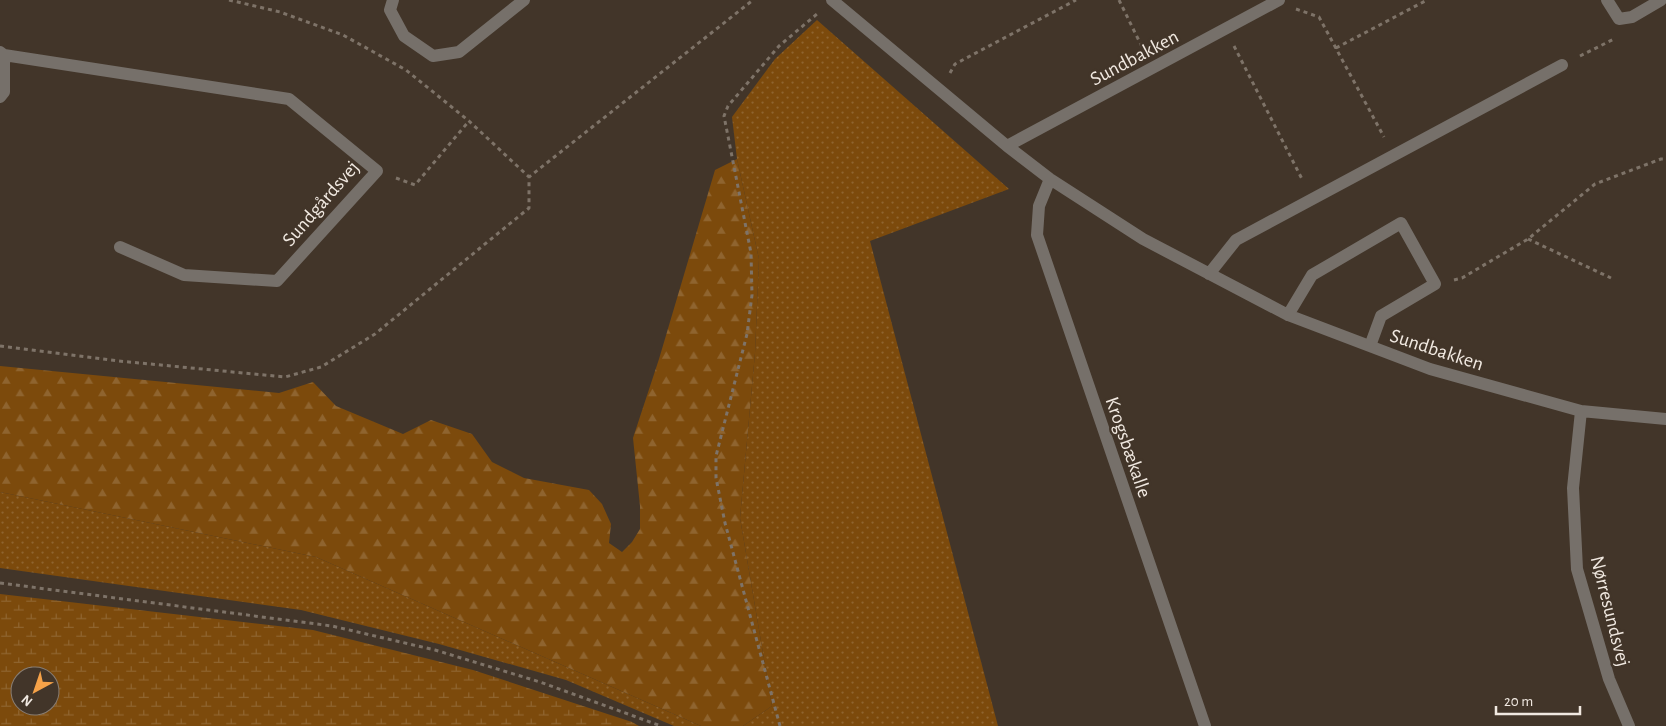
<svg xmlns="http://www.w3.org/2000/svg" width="1666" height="726" font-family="'Alegreya Sans',sans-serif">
<defs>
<pattern id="grass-dots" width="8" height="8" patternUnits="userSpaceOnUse" patternTransform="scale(1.25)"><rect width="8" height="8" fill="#7c4a0c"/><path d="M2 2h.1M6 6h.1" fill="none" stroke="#8f642f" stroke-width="1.8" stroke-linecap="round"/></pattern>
<pattern id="forest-firs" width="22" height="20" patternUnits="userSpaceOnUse" patternTransform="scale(1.25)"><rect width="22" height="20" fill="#7c4a0c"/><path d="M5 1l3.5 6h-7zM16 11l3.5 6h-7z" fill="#8f642f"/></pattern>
<pattern id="wetland-marsh" width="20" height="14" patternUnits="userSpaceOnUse" patternTransform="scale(1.25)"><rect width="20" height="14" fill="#7c4a0c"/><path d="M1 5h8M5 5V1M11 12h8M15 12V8" fill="none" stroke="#8f642f"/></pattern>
</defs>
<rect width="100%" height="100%" fill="#423529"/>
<!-- grass -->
<path fill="url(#grass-dots)" d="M 817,20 L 1009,189 L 870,241 L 998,726 L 743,726 L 772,706 L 740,518 L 755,353 L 759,259 L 737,159 L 732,117 L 775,59 Z
M 0,492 L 316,557 L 701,726 L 674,726 L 566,680 L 439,644 L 301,610 L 0,568 Z"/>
<!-- forest -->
<path fill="url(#forest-firs)" d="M 737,159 L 759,259 L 755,353 L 740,518 L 772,706 L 743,726 L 701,726 L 316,557 L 0,492 L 0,366 L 279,393 L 313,382 L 336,406 L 403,434 L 431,420 L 472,434 L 492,462 L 524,478 L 589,490 L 602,504 L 611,524 L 609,543 L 622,552 L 632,542 L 640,529 L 640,506 L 633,438 L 659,359 L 715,170 Z"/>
<!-- wetland -->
<path fill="url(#wetland-marsh)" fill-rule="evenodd" d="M 0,594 L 313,630 L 473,670 L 632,722 L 639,726 L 0,726 ZM 20,676 L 50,676 L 50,706 L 20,706 Z"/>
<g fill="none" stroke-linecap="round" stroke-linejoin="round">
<!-- path -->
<path stroke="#7e7368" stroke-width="3" stroke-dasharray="4 4" stroke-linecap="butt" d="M 229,0 L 280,12 L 343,35 L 406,70 L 469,121 L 529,177
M 1119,0 L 1144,51
M 1296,9 L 1319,17 L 1384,137
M 1234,46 L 1303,181
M 1336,48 L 1427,0
M 1580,56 L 1614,39
M 950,73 L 955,64 L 1076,0
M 396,178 L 415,185 L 469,121
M 1528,239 L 1611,278
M 1454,280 L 1462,278 L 1528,239 L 1595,184 L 1661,159 L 1666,159
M 0,346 L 119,361 L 285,377 L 321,367 L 375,334 L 529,208 L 529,177 L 753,0
M 0,583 L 332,626 L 435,650 L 540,682 L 661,726
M 780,726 L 725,523 L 716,478 L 716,456 L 747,334 L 752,295 L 751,253 L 724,116 L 728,106 L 779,46 L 817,14"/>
<!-- street -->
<path stroke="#76706a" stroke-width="12" d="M 393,0 L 390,10 L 404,36 L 433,56 L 459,52 L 524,0
M 832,0 L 1007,146 L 1050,179 L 1143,239 L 1288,315 L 1430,369 L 1581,411 L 1666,419
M 1607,0 L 1619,19 L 1632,17 L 1661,0
M 0,52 L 4,55 L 289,99 L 377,171 L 277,281 L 184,275 L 120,247
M 0,97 L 4,92 L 4,55
M 1007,146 L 1279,0
M 1050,179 L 1039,206 L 1037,235 L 1205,726
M 1209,274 L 1236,240 L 1562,65
M 1288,315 L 1312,275 L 1401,223 L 1435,284 L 1381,316 L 1370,346
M 1581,411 L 1573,488 L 1577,569 L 1609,679 L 1629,726"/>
</g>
<g text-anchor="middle" stroke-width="5" stroke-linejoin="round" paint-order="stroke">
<!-- street labels -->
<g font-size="20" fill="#f1e9e1" stroke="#423529">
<text transform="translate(1134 57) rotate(-28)" y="7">Sundbakken</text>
<text transform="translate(320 203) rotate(-49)" y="7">Sundgårdsvej</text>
<text transform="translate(1437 349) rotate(18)" y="7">Sundbakken</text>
<text transform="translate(1129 447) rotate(71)" y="7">Krogsbækalle</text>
<text transform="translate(1611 611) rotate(76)" y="7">Nørresundsvej</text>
</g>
</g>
<!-- north arrow -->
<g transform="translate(35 691) rotate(220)"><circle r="24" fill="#423529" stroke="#887d73"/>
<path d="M0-4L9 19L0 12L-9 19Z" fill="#f6a248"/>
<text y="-8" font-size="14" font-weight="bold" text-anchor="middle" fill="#f1e9e1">N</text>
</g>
<!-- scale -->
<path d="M1496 706v8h84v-8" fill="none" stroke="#f1e9e1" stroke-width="2.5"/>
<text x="1504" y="706" font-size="15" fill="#f1e9e1" stroke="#423529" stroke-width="4" paint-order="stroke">20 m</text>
</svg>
